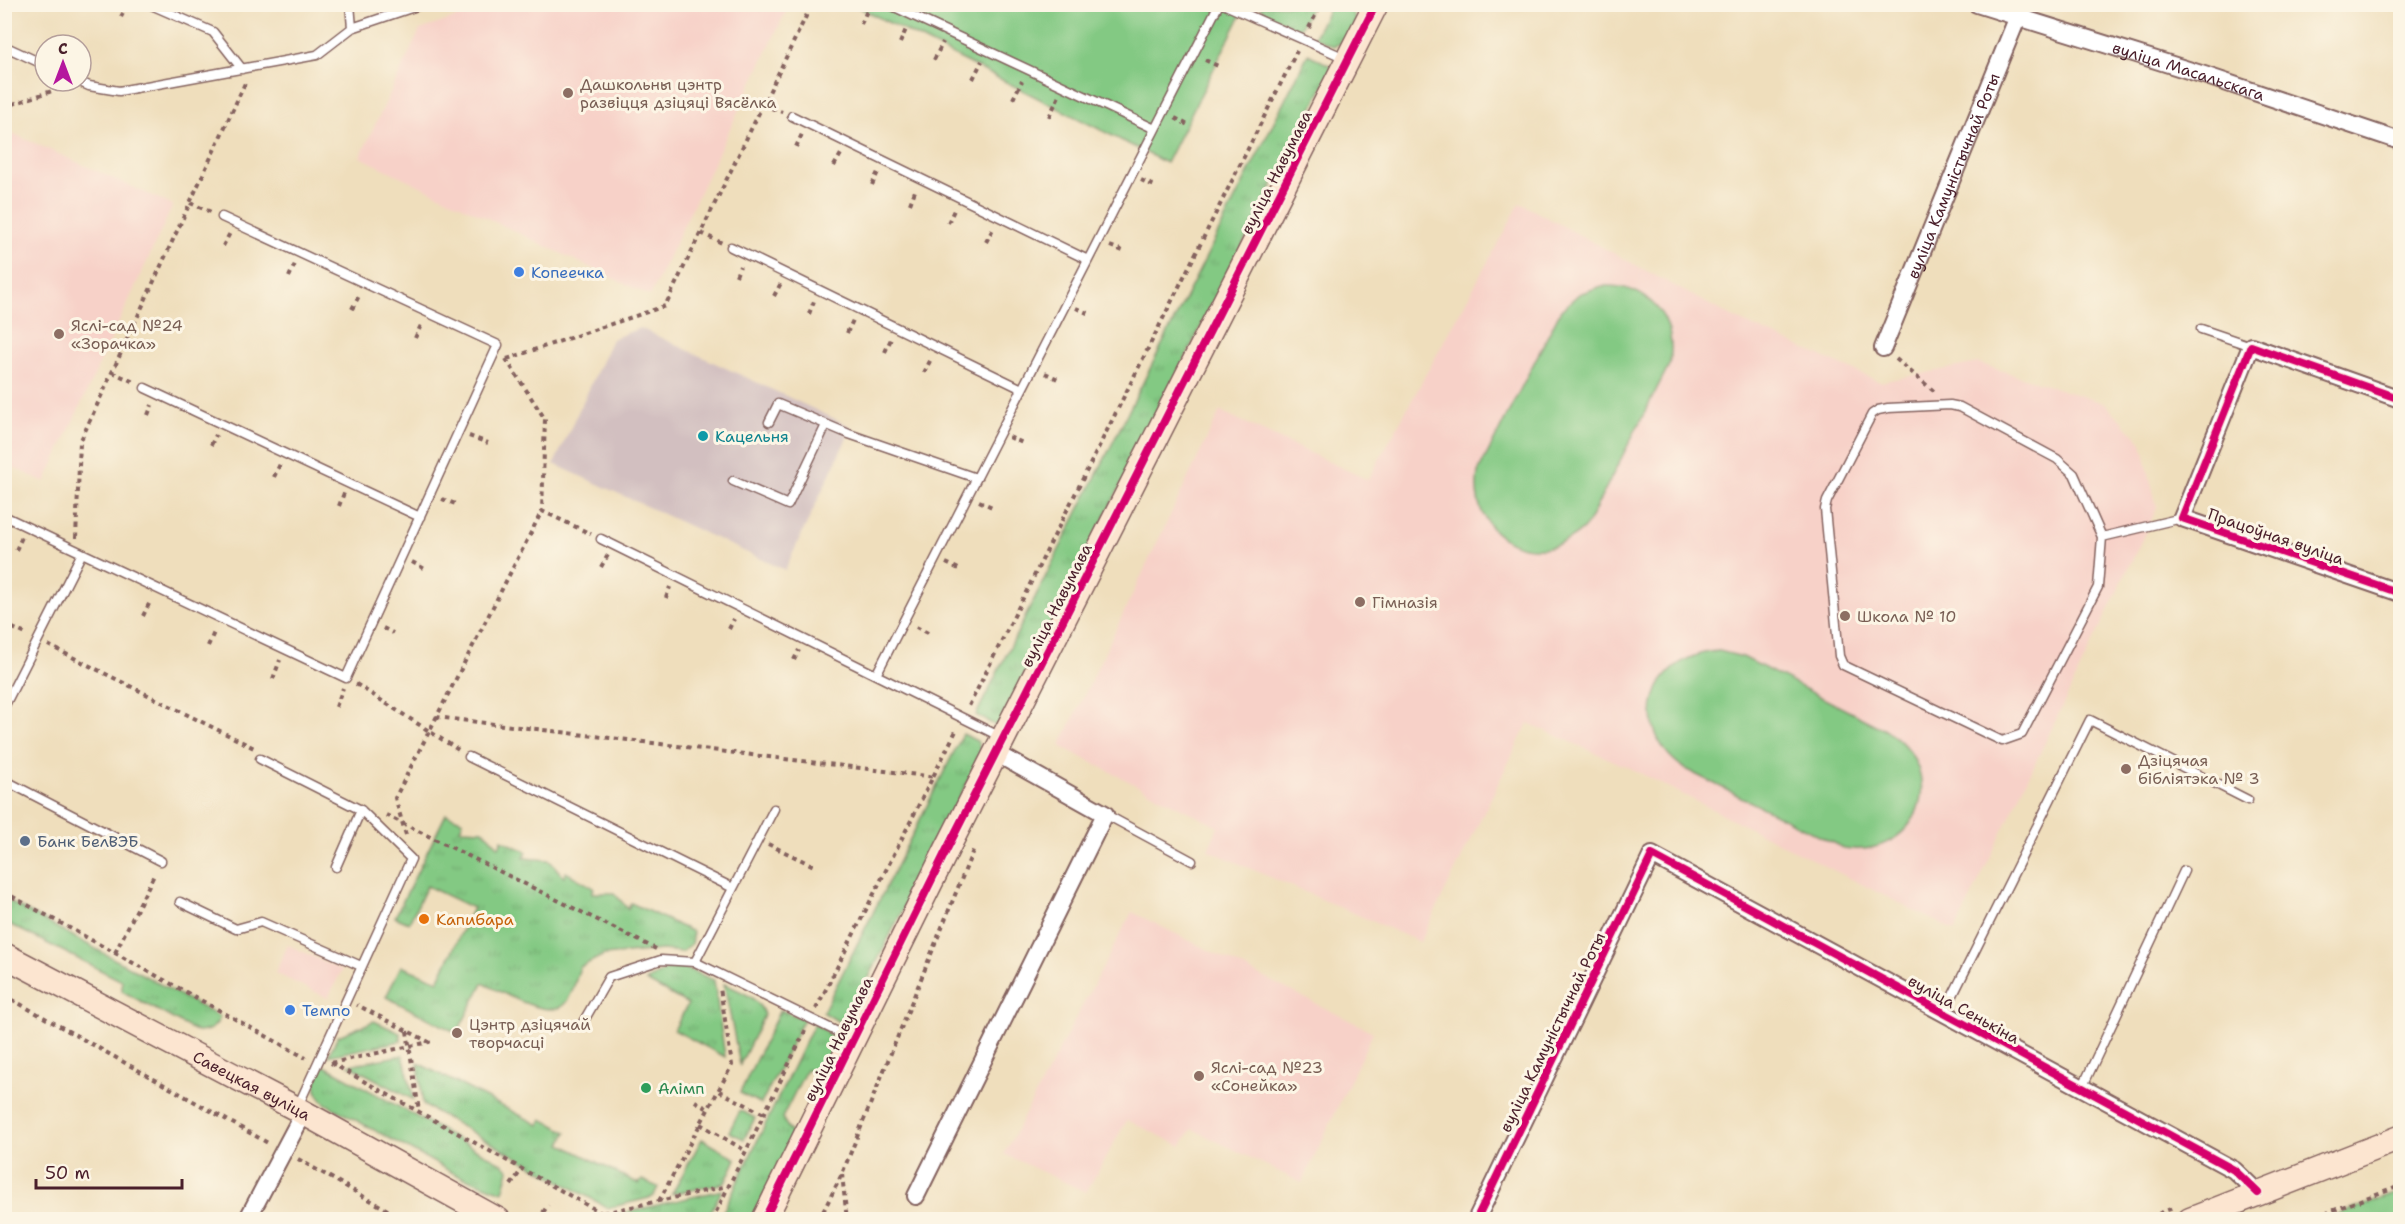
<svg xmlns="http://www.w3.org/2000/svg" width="2405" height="1224" font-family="'Shantell Sans',sans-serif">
<defs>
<pattern id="grass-tufts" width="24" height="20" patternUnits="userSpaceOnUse" patternTransform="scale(1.5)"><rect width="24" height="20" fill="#83c983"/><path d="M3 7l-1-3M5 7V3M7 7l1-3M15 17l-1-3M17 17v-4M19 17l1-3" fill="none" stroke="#73ac71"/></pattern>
</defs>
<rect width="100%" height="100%" fill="#fcf5e5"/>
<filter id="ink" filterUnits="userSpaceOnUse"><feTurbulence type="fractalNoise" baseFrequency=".0167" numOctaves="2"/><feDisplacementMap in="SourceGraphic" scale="12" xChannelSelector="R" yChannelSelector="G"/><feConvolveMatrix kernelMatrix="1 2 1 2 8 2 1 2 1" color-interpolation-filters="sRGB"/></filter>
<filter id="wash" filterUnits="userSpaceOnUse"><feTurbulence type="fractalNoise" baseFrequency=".008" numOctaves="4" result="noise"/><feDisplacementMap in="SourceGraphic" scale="24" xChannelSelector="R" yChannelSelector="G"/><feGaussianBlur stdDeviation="1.35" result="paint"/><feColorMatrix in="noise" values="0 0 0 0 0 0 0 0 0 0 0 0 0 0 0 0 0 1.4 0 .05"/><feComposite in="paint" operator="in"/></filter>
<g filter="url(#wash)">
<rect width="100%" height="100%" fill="#efdebc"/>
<!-- built -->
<path fill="#f7d1c8" d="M 495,4 L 789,5 L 650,296 L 360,157 L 420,30 Z
M 5,130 L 173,205 L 45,482 L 5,464 Z
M 1520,203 L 1736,319 L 1880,382 L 1978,363 L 2106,404 L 2142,443 L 2157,508 L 1955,931 L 1632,769 L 1528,723 L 1420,942 L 1208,850 L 1218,827 L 1060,746 L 1220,411 L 1368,480 Z
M 1132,912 L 1373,1032 L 1302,1183 L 1192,1129 L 1181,1146 L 1127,1120 L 1086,1192 L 1004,1154 Z
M 288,945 L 342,970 L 328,998 L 275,973 Z"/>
<!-- industrial -->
<path fill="#d2bfc0" d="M 640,328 L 852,427 L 785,570 L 554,464 L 612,339 Z"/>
<!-- grass -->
<path fill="url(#grass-tufts)" stroke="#667457" stroke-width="1.5" d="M 1259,5 L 1312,5 L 1299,30 L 1265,13 Z
M 1331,5 L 1349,5 L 1358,24 L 1345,42 L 1333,46 L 1314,37 Z
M 1308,54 L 1333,67 L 998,727 L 976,715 Z
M 963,734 L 977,741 L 982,752 L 850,1015 L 845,1020 L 839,1022 L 823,1012 Z
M 446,814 L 463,821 L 460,829 L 483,830 L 499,847 L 502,840 L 527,852 L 524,858 L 549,860 L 564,877 L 566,872 L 594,888 L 592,893 L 614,893 L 628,909 L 631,903 L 693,932 L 691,944 L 682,952 L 662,950 L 604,955 L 580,967 C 576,978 572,999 562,1006 C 546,1018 499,991 483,983 L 457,1033 L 386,997 L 401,966 L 438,981 L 473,908 L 427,886 L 409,923 L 395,917 Z
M 5,899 L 220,1017 C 216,1028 208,1032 197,1032 L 122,991 L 122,981 L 5,922 Z
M 682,967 L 714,980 L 725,1057 L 674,1030 L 688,1004 L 646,981 L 669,968 Z
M 724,984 C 741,992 758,996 764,1015 L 740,1065 Z
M 780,1010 L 804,1019 L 761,1104 L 740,1093 Z
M 374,1021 L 400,1033 L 401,1041 L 328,1056 L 338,1036 Z
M 814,1024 C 839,1036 838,1049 827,1071 L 806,1070 L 782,1118 L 795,1139 L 756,1219 L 719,1220 Z
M 403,1055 L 414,1100 L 349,1065 Z
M 418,1063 L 539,1125 L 542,1119 L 567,1132 L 561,1144 L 639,1184 L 642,1180 L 658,1187 L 653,1197 L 608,1208 L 423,1105 Z
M 323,1065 L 503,1164 L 509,1170 L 503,1192 L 457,1175 L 326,1104 C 310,1090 315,1081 323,1065 Z
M 740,1110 L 755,1118 L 744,1139 L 729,1132 Z
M 702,1139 L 736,1159 L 725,1183 L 672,1194 Z
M 722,1190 L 707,1219 L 624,1219 L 615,1215 Z"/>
<!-- park -->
<path fill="#83c983" stroke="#667457" stroke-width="1.5" d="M 854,5 L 1246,5 L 1166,163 Z
M 1602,286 C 1648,284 1677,317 1670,363 L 1587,525 C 1540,574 1467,540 1478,472 L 1561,310 L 1579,294 Z
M 1719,651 L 1743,657 L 1887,731 C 1952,772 1918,860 1843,848 L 1687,770 C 1627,732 1649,655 1719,651 Z
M 2400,1192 L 2400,1219 L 2327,1219 Z"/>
</g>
<g filter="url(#ink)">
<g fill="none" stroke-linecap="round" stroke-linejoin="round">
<defs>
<path id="lane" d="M 149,4 L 213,32 L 242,69
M 350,4 L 352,28 L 423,4
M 888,4 L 1155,129
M 1223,4 L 1345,58
M 4,46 L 45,65
M 78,81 L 89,86 L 119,91 L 317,55 L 352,28
M 792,116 L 1088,260
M 731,247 L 1022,389
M 2201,329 L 2251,346
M 145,388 L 420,517
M 1950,405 L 1960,407 L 2057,459 L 2074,474 L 2102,537 L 2098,587 L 2022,734 L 2002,741 L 1843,665 L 1839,656 L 1825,509 L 1827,501 L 1872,414 L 1878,410 L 1888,408 Z
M 769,422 L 778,404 L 849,434 L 976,478
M 733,481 L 788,505 L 826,425
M 4,516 L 82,553 L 4,707
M 2102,537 L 2182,518
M 601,539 L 876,675
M 82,553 L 346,678 L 498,345 L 222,217
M 1001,737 L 876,675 L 1219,4
M 469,757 L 733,888
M 260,759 L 361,810 L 411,859 L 298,1106
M 4,780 L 161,861
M 1105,814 L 1192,861
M 336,867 L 361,810
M 180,902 L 236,929 L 261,922 L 361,966
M 695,962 L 774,809
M 1944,1013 L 2090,720 L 2248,800
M 582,1024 L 609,977 L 661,960 L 695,962 L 850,1038
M 2082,1088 L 2184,871"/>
<g id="street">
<path id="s1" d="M 1977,4 L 2204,75 L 2400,141"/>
<path id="s2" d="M 1883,348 L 2023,4"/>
<path d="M 2400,399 L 2251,346 L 2182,518 L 2400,593"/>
<path d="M 916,1196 L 1105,814 L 996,753"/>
<path d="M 247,1220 L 303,1114"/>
<path d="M 1476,1220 L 1652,855 L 2234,1170 L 2258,1193"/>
</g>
<g id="secondary">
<path id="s3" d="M 4,955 L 297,1109 L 498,1220"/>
<path d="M 764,1220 L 947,849 L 1376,4"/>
<path d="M 2190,1220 L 2400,1138"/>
</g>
</defs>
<!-- lane casing -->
<use href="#lane" stroke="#84625e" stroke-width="11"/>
<!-- street casing -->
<use href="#street" stroke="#84625e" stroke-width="20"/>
<!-- secondary casing -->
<use href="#secondary" stroke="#84625e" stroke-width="27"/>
<!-- path -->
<path stroke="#84625e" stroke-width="4" stroke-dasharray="4.5 4.5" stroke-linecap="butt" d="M 121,17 L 128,4
M 861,24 L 870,4
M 1309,28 L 1321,4
M 900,43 L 907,27
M 934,60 L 943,42
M 1205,60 L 1218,66
M 973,79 L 982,61
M 1013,99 L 1022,81
M 763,105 L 782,112
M 4,107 L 67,86
M 1049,117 L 1059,96
M 1175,118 L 1188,125
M 796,147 L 802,134
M 834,166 L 841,154
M 1141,180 L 1157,187
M 872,185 L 878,172
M 190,203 L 211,212
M 910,204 L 915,191
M 948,223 L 954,210
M 701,233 L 722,243
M 986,242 L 994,227
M 223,246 L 230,233
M 1110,246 L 1123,251
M 736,276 L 740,266
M 289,277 L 295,264
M 774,296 L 781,283
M 1076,308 L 1092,315
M 352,309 L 360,294
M 809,314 L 814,301
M 847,333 L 853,320
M 415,338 L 422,323
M 885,352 L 891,339
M 506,359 L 545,419 L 542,511
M 507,359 L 665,306 L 812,4
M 1896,359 L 1936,393
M 112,372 L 136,383
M 924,373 L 932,357
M 1045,373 L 1058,379
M 148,415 L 152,405
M 469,436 L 488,443
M 1009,437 L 1025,444
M 211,445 L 216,435
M 274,477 L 280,464
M 442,499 L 458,505
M 979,501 L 992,507
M 339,506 L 344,493
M 76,538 L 80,442 L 246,81
M 16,550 L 22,537
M 412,562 L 425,569
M 946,563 L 961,570
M 601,567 L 608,555
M 666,598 L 670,587
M 143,616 L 151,600
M 4,624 L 28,635
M 916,627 L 928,633
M 383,628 L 393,633
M 729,629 L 734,619
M 48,645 L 254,748
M 208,646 L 215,630
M 794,660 L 799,650
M 273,679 L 280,660
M 356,684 L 460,751
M 969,706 L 1297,51
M 336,707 L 343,688
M 436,717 L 935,777
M 386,815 L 656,949
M 406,835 L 395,798 L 542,511 L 591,534
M 768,844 L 814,866
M 4,892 L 306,1058
M 115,953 L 155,873
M 4,995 L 268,1143
M 816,1009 L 957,729
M 407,1031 L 419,1111
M 331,1063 L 614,1220
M 331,1063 L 429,1042 L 357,1005
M 719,1091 L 764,1114
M 695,1101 L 708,1109
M 700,1124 L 746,1151
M 298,1159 L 405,1220
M 842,1174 L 847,1220
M 511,1185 L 522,1169
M 659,1201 L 732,1065 L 720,988
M 538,1220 L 548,1205
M 599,1220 L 603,1213 L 728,1186
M 712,1220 L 806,1029
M 819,1220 L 842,1174 L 974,848
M 898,1220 L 915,1214
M 2142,1220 L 2173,1208
M 2308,1220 L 2400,1185"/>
<!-- lane -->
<use href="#lane" stroke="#fff" stroke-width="8"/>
<!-- street -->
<use href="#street" stroke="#fff" stroke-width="16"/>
<!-- secondary -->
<use href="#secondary" stroke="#fce5d0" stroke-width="24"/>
<defs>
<path id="cycleway" d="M 2400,399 L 2251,346 L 2182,518 L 2400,593
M 764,1220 L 947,849 L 1376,4
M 1476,1220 L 1652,855 L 2234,1170 L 2258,1193"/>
</defs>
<!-- cycleway casing -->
<use href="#cycleway" stroke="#fcf5e5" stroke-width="11"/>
<!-- cycleway -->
<use href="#cycleway" stroke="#d6006c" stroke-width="8"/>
</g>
</g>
<!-- markers -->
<g fill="#8d6e63" stroke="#fcf5e5" stroke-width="2">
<circle cx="568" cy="93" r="6"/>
<circle cx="59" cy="334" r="6"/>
<circle cx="1360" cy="602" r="6"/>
<circle cx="1845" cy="616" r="6"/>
<circle cx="2126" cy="769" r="6"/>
<circle cx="457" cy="1033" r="6"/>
<circle cx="1199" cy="1076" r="6"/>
</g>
<g fill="#3f7fe0" stroke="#fcf5e5" stroke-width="2">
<circle cx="519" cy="272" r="6"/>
<circle cx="290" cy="1010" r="6"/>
</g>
<circle fill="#0f9aa8" stroke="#fcf5e5" stroke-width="2" cx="703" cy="436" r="6"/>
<circle fill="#5c6f8a" stroke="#fcf5e5" stroke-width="2" cx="25" cy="841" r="6"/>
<circle fill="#e8710a" stroke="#fcf5e5" stroke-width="2" cx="424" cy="919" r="6"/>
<circle fill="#2e9e5b" stroke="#fcf5e5" stroke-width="2" cx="646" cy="1088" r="6"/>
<g text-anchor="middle" stroke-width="6" stroke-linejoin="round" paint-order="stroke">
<!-- street labels -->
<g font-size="16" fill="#4a1f2b" stroke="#fcf5e5">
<text dy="6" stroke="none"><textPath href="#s1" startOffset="222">вуліца Масальскага</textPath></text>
<text transform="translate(1276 172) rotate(-63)" y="6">вуліца Навумава</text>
<text dy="6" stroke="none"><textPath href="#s2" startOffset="186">вуліца Камуністычнай Роты</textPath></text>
<text transform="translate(2276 536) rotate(19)" y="6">Працоўная вуліца</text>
<text transform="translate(1056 605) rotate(-63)" y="6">вуліца Навумава</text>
<text transform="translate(1964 1009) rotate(29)" y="6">вуліца Сенькіна</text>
<text transform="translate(1552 1032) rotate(-64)" y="6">вуліца Камуністычнай Роты</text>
<text transform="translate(838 1039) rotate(-64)" y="6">вуліца Навумава</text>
<text dy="6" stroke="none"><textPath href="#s3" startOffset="280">Савецкая вуліца</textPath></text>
</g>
<!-- education labels -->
<g font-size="16" fill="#785e54" stroke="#fcf5e5" text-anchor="start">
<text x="580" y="90">Дашкольны цэнтр<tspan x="580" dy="18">развіцця дзіцяці Вясёлка</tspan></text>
<text x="71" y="331">Яслі-сад №24<tspan x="71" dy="18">«Зорачка»</tspan></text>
<text x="1372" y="608">Гімназія</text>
<text x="1857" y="622">Школа № 10</text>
<text x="2138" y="766">Дзіцячая<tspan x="2138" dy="18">бібліятэка № 3</tspan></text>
<text x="469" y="1030">Цэнтр дзіцячай<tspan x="469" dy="18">творчасці</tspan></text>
<text x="1211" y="1073">Яслі-сад №23<tspan x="1211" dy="18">«Сонейка»</tspan></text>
</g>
<!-- shop labels -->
<g font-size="16" fill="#366cbe" stroke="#fcf5e5" text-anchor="start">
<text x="531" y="278">Копеечка</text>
<text x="302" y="1016">Темпо</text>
</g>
<!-- culture labels -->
<g font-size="16" fill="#0d838f" stroke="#fcf5e5" text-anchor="start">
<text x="715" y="442">Кацельня</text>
</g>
<!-- service labels -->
<g font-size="16" fill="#4e5e75" stroke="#fcf5e5" text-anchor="start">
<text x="37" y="847">Банк БелВЭБ</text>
</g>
<!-- food labels -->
<g font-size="16" fill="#c56008" stroke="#fcf5e5" text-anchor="start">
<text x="436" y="925">Капибара</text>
</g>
<!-- leisure labels -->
<g font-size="16" fill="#27864d" stroke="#fcf5e5" text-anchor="start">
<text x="658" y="1094">Алімп</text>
</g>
</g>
<!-- margin -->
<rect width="2405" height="1224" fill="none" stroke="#fcf5e5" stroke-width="24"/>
<!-- north arrow -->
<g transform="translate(63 63)"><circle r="28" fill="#fcf5e5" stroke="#b59f9b" stroke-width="1.5"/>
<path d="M0-4.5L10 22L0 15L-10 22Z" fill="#b5179e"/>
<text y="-9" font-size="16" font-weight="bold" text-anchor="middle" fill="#4a1f2b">С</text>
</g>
<!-- scale -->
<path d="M36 1179v9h146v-9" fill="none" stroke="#4a1f2b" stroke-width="3"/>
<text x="45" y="1179" font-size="18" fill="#4a1f2b" stroke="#fcf5e5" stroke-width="4.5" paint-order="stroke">50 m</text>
</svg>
